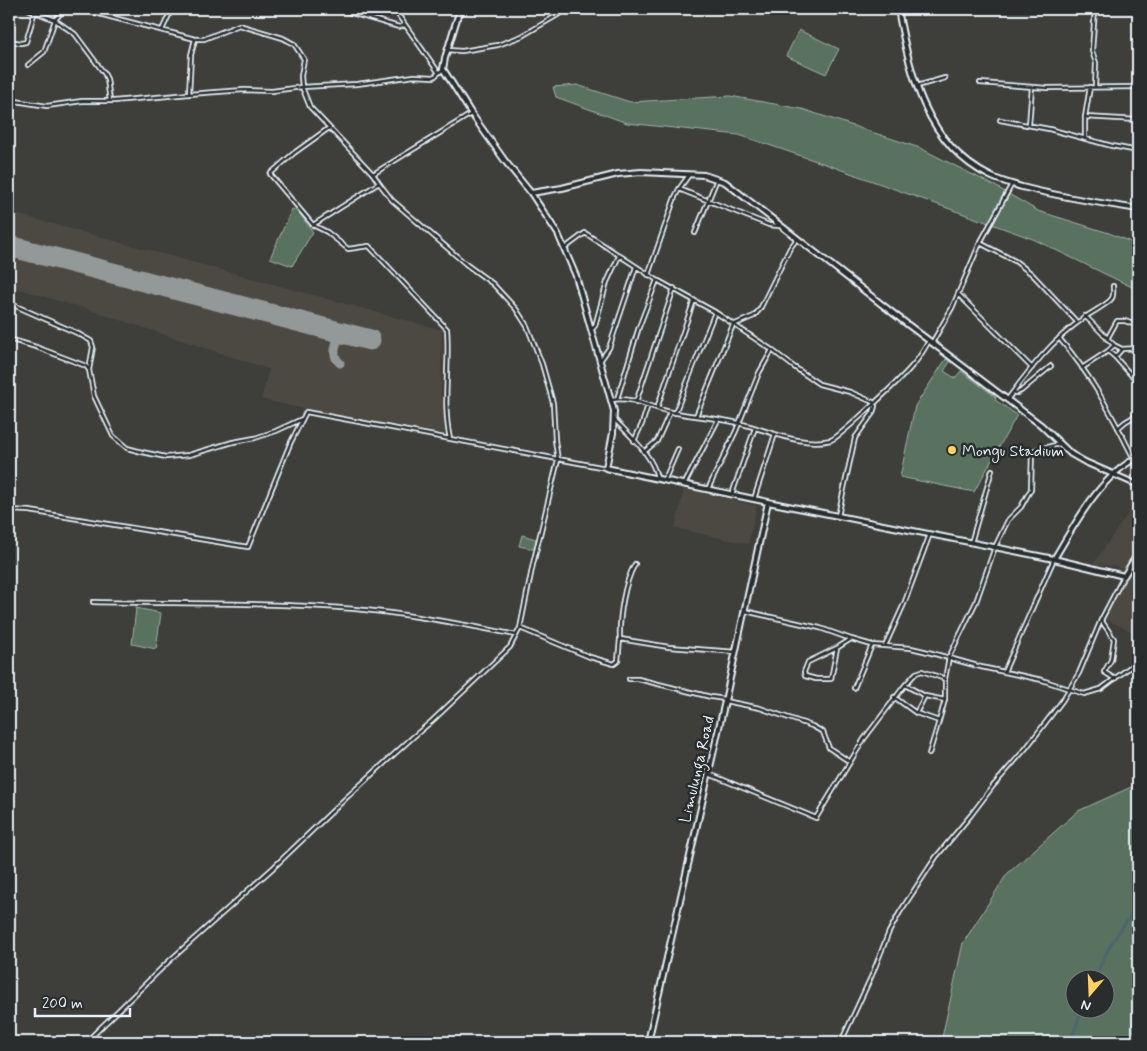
<svg xmlns="http://www.w3.org/2000/svg" width="1147" height="1051" font-family="Mynerve,sans-serif">
<rect width="100%" height="100%" fill="#3e3e3a"/>
<filter id="ink" filterUnits="userSpaceOnUse"><feTurbulence type="fractalNoise" baseFrequency=".02" numOctaves="2"/><feDisplacementMap in="SourceGraphic" scale="10" xChannelSelector="R" yChannelSelector="G"/><feConvolveMatrix kernelMatrix="1 2 1 2 8 2 1 2 1" color-interpolation-filters="sRGB"/></filter>
<g filter="url(#ink)">
<!-- built -->
<path fill="#4c4a42" d="M 9,212 L 442,330 L 441,394 L 447,434 L 299,408 L 261,399 L 269,369 L 93,311 L 9,286 Z
M 684,489 L 757,506 L 748,544 L 675,528 Z
M 1138,499 L 1138,629 L 1136,633 L 1104,619 L 1113,595 L 1127,572 L 1115,566 L 1093,564 Z"/>
<!-- green -->
<path fill="#58725f" stroke="#a0b2ac" fill-rule="evenodd" d="M 799,30 L 839,49 L 826,74 L 786,56 Z
M 577,85 L 630,102 L 730,96 L 802,109 L 920,148 L 995,186 L 1038,211 L 1109,233 L 1138,245 L 1138,290 L 1033,239 L 828,165 L 739,135 L 627,123 L 556,97 L 553,87 Z
M 292,209 L 297,210 L 313,232 L 292,266 L 270,258 Z
M 946,359 L 950,362 L 944,371 L 955,378 L 961,371 L 996,397 L 995,400 L 1017,415 L 974,492 L 900,477 L 915,406 Z
M 522,535 L 536,539 L 534,549 L 519,546 Z
M 136,608 L 161,613 L 156,649 L 132,644 Z
M 1138,784 L 1138,1042 L 941,1042 L 963,943 L 1007,874 L 1078,811 ZM 1104,978 L 1104,1008 L 1074,1008 L 1074,978 Z"/>
<g fill="none" stroke-linecap="round" stroke-linejoin="round">
<!-- canal -->
<path stroke="#4c6670" stroke-width="3" d="M 1095,978 C 1105,953 1119,928 1138,908
M 1070,1042 L 1083,1008"/>
<!-- taxiway -->
<path stroke="#939899" stroke-width="9" d="M 340,332 C 337,343 330,355 340,363"/>
<!-- runway -->
<path stroke="#939899" stroke-width="21" d="M 9,246 L 370,340"/>
<defs>
<path id="street" d="M 28,9 L 55,20 L 64,9
M 80,9 L 195,39
M 338,9 L 399,27 L 405,25
M 394,9 L 439,73
M 1095,9 L 1092,51 L 1096,63 L 1095,87
M 162,30 L 169,15 L 170,9
M 9,41 L 21,43 L 26,42 L 35,11
M 447,50 L 462,51 L 498,45 L 522,36 L 568,9
M 28,65 L 44,52 L 55,20 L 75,34 L 104,73 L 107,79 L 110,101
M 980,83 L 1047,88 L 1138,87
M 917,86 L 945,78
M 189,94 L 191,55 L 195,39 L 204,39 L 239,25 L 283,38 L 294,44 L 304,59 L 301,76 L 302,87 L 310,107 L 373,174 L 471,114
M 9,100 L 47,106 L 82,101 L 114,101 L 189,94 L 244,90 L 272,91 L 302,87 L 357,84 L 414,76 L 434,77 L 443,69
M 1085,117 L 1138,120
M 1000,120 L 1049,129 L 1112,146 L 1138,151
M 1029,125 L 1032,87
M 329,128 L 294,153 L 270,174 L 313,225 L 379,183 L 373,174
M 1085,139 L 1085,117 L 1090,87
M 679,189 L 769,225 L 779,226
M 313,225 L 327,232 L 348,249 L 369,246 L 447,329 C 450,366 442,402 450,439
M 695,233 L 717,179
M 980,243 L 1015,261 L 1032,274 L 1077,322
M 565,248 L 585,233 L 657,280 L 715,312 L 772,350 L 794,367 L 819,384 L 850,392 L 873,402 L 875,406 L 873,413 L 855,438 L 838,516
M 648,275 L 675,197 L 679,189 L 689,175
M 958,294 L 1032,368
M 9,303 L 77,333 L 91,341 L 93,347 L 89,370
M 1085,316 L 1114,345 L 1122,349 L 1138,348
M 592,329 L 595,326 L 607,282 L 619,256
M 1059,338 C 1091,374 1113,417 1134,459
M 9,339 L 36,347 L 86,366 L 89,370 L 94,396 L 113,436 L 127,448 L 142,452 L 166,457 L 189,455 L 233,442 L 255,438 L 276,431 L 302,419
M 1107,339 L 1117,321 L 1125,321 L 1138,326
M 932,343 L 952,308 L 980,243 L 1012,184
M 1108,351 L 1115,357 L 1131,375 L 1134,377 L 1138,376
M 1115,357 L 1122,349
M 600,361 L 609,348 L 636,267
M 1082,368 L 1108,351 L 1114,345
M 1013,392 L 1017,393 L 1021,391 L 1051,366
M 617,399 L 639,327 L 657,280
M 612,400 C 632,396 651,408 671,412 C 695,417 721,418 746,425 C 772,432 802,447 831,440 C 840,437 903,377 912,366 C 919,359 924,349 929,341
M 1007,400 C 1029,370 1053,339 1084,318 C 1090,313 1109,304 1112,298 C 1114,295 1113,290 1113,286
M 636,402 L 674,288
M 657,408 L 694,300
M 675,413 L 715,312
M 696,416 L 733,325 L 754,316 L 760,309 L 790,248 L 797,239
M 614,419 C 629,435 653,455 657,478
M 1118,428 L 1125,422 L 1138,414
M 634,441 L 642,424 L 648,405
M 644,452 L 657,441 L 670,412
M 665,479 L 678,449
M 685,483 L 718,420
M 708,489 L 736,431 L 759,373 L 772,350
M 732,494 L 755,428
M 754,499 L 775,434
M 9,510 L 30,511 L 248,547 L 290,444 L 306,412 L 606,468
M 971,543 L 992,470
M 635,564 C 624,583 619,617 620,639 L 669,647 L 736,652
M 93,602 C 180,604 268,602 355,609 C 409,614 463,624 516,635
M 745,611 L 820,628 L 851,639
M 1101,620 L 1114,639 L 1111,660 L 1104,672 L 1115,679
M 520,628 L 590,657 L 614,664 L 618,661 L 620,639
M 885,646 L 904,604 L 930,534
M 837,648 L 831,679 L 816,679 L 805,676 L 804,672 L 808,662 L 837,648 L 851,639 L 872,645 L 911,648 L 928,652 L 981,667 L 1042,680 L 1084,694 L 1101,689 L 1138,661
M 1004,672 L 1054,559
M 629,679 L 638,679 L 711,697 L 725,699
M 945,679 L 922,671 L 916,673 L 905,685 L 925,696 L 945,700 L 945,679 L 949,657 L 976,602 L 995,547 L 1008,520 L 1021,507 L 1031,489 L 1032,451 L 1059,444
M 854,688 L 872,645
M 894,697 L 916,713 L 939,721 L 929,754
M 725,701 L 760,708 L 812,726 L 823,732 L 829,748 L 850,762
M 916,713 L 925,696
M 939,721 L 945,700
M 709,774 L 816,818 L 864,739 L 905,685
M 86,1042 L 167,963 L 274,867 L 346,798 L 413,737 L 432,721 L 510,647 L 520,628 L 533,564 L 558,460 L 555,440 L 553,403 L 542,364 L 527,326 L 516,309 L 493,284 L 467,265 L 392,200 L 379,183
M 841,1042 L 872,975 L 889,932 L 900,912 L 936,857 L 971,815 L 993,786 L 1027,747 L 1062,701 L 1079,673 L 1101,620 L 1124,576"/>
<path id="secondary" d="M 460,9 L 445,58 L 443,69 L 471,113 L 505,161 L 531,193 L 558,234 L 576,276 L 614,411 L 613,433 L 606,468 L 768,502 L 1054,559 L 1124,576 L 1138,553
M 898,9 C 909,72 926,145 990,176 C 1000,181 1012,184 1022,187 C 1060,197 1099,203 1138,209
M 531,193 L 562,188 L 618,174 L 641,172 L 704,175 L 725,182 L 907,324 L 1041,425 L 1071,454 L 1085,462 L 1138,485
M 1054,559 C 1075,524 1100,476 1138,457
M 648,1042 L 725,701 L 768,502"/>
</defs>
<!-- street casing -->
<use href="#street" stroke="#e8f1f8" stroke-width="6"/>
<!-- secondary casing -->
<use href="#secondary" stroke="#e8f1f8" stroke-width="8"/>
<!-- street -->
<use href="#street" stroke="#2a2d2e" stroke-width="2.5"/>
<!-- secondary -->
<use href="#secondary" stroke="#2a2d2e" stroke-width="4"/>
</g>
</g>
<!-- markers -->
<circle fill="#ffd166" stroke="#2a2d2e" stroke-width="2" cx="952" cy="450" r="5"/>
<g text-anchor="middle" stroke-width="5" stroke-linejoin="round" paint-order="stroke">
<!-- poi labels -->
<g font-size="16" fill="#e8f1f8" stroke="#2a2d2e" text-anchor="start">
<text x="962" y="456">Mongu Stadium</text>
</g>
<!-- street labels -->
<g font-size="16" fill="#e8f1f8" stroke="#2a2d2e">
<text transform="translate(696 769) rotate(-77)" y="6">Limulunga Road</text>
</g>
</g>
<!-- margin -->
<rect width="1147" height="1051" fill="none" stroke="#2a2d2e" stroke-width="30"/>
<rect x="15" y="15" width="1117" height="1021" fill="none" stroke="#e8f1f8" stroke-width="2" filter="url(#ink)"/>
<!-- north arrow -->
<g transform="translate(1090 994) rotate(199)"><circle r="24" fill="#2a2d2e" stroke="#767b7f"/>
<path d="M0-4L9 19L0 12L-9 19Z" fill="#ffd166"/>
<text y="-8" font-size="14" font-weight="bold" text-anchor="middle" fill="#e8f1f8">N</text>
</g>
<!-- scale -->
<path d="M35 1008v8h95v-8" fill="none" stroke="#e8f1f8" stroke-width="2.5"/>
<text x="42" y="1008" font-size="15" fill="#e8f1f8" stroke="#2a2d2e" stroke-width="4" paint-order="stroke">200 m</text>
</svg>
